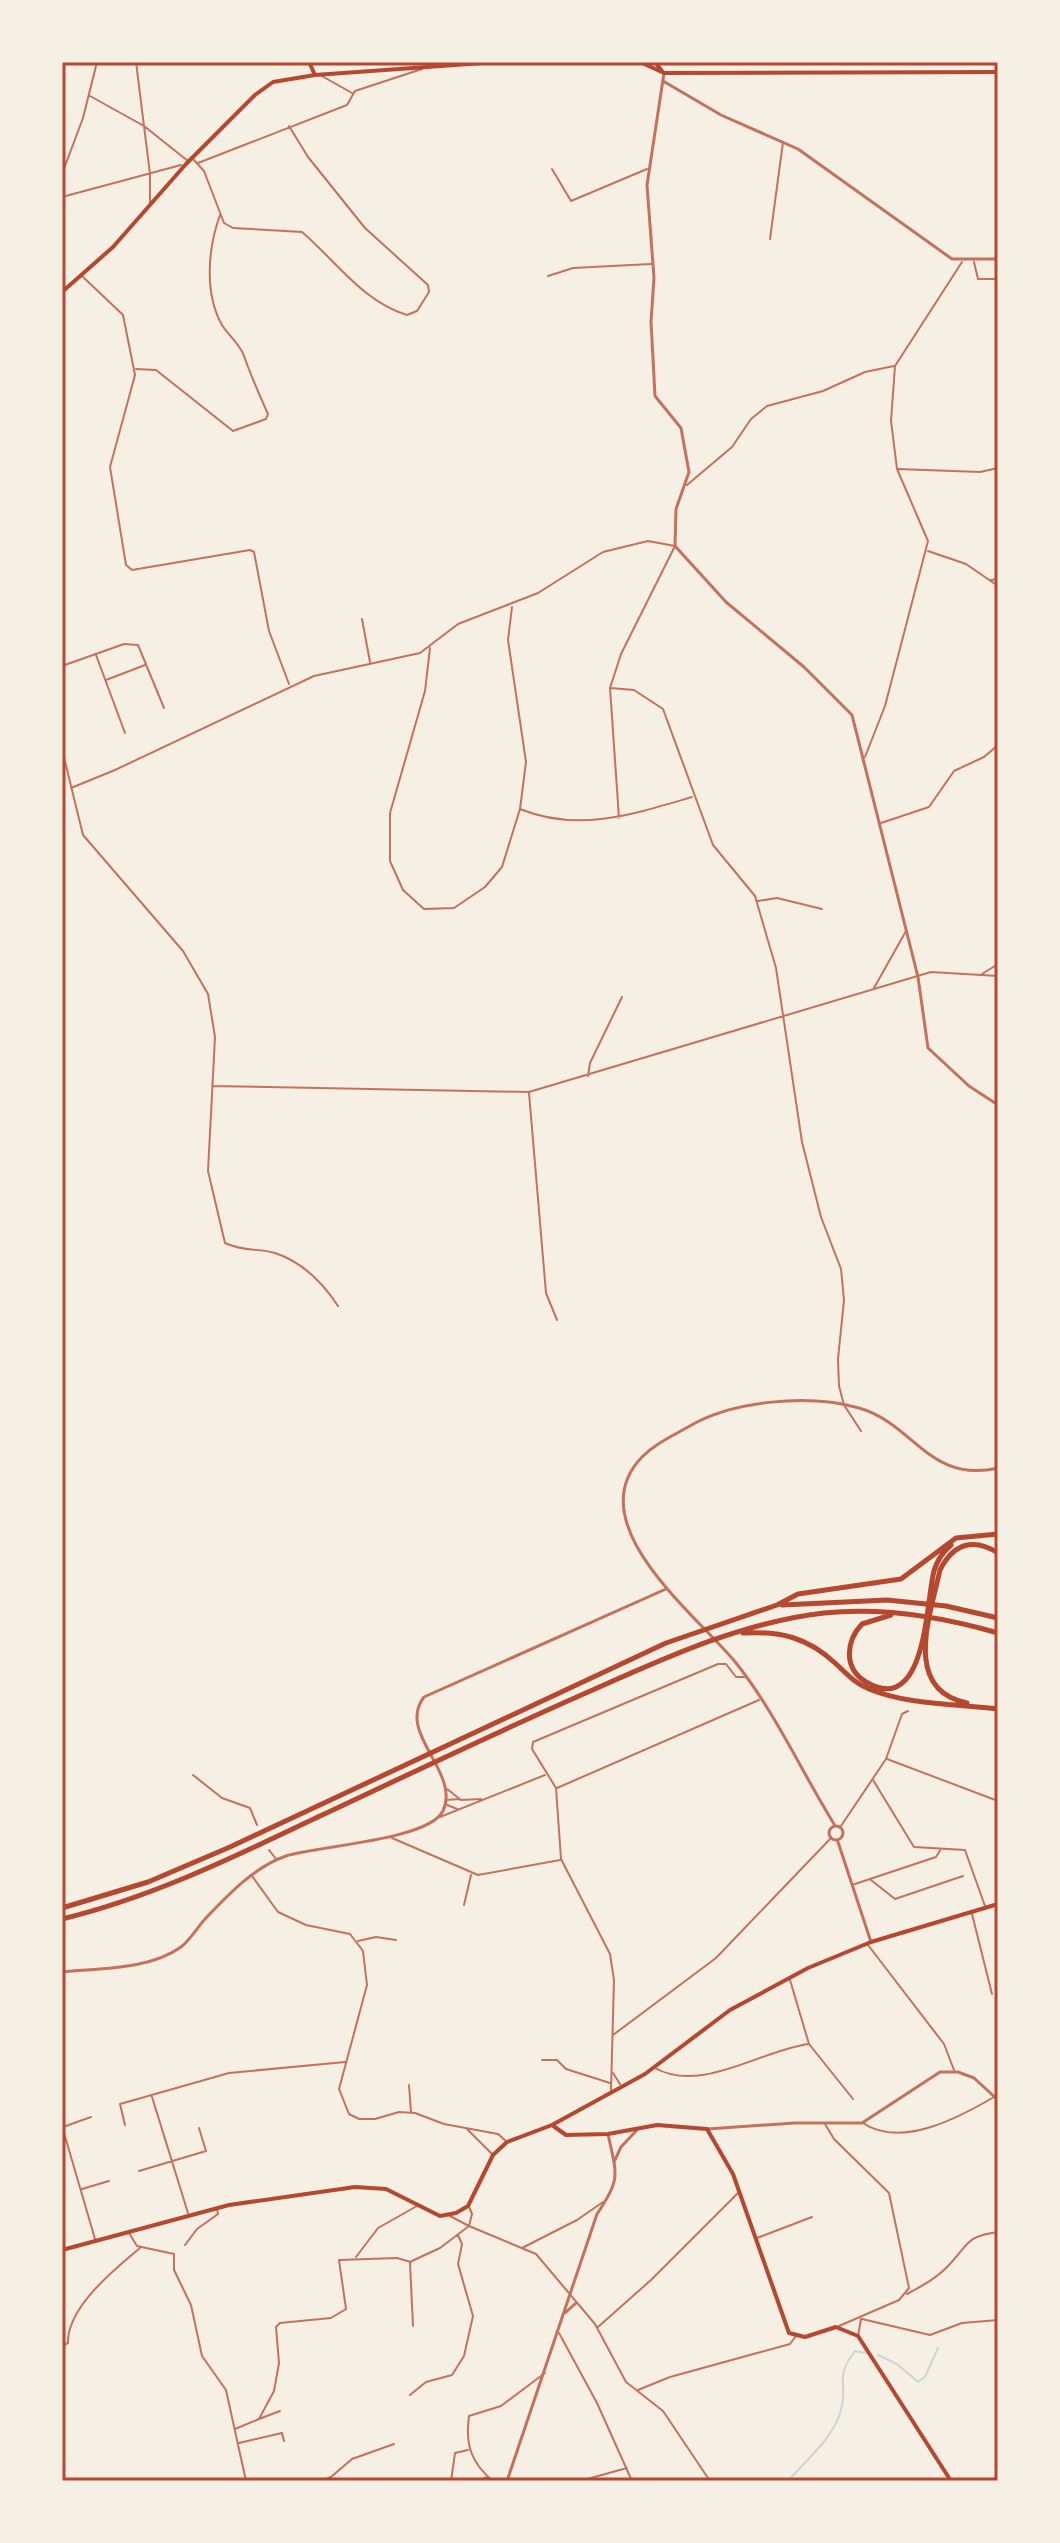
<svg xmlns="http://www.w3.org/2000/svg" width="1060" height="2543" font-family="'DejaVu Sans',sans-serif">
<rect width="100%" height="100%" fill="#f6efe4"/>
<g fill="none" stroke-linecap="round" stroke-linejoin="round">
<!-- stream -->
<path stroke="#c9d6d2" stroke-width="2" d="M 996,1408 L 998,1409
M 878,2355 L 897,2364 L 918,2382 L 925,2377 L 938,2348
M 788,2481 C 807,2459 833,2439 841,2410 C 849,2383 833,2379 855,2351 L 866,2353"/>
<!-- minor -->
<path stroke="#c5725c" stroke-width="2" d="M 136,62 L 150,174 L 150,204
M 448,63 L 448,62
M 320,75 L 352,93
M 90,96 L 144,126 L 188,161
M 193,159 L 204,171 L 224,223 L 233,228 L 302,232 C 336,261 362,301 407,315 L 417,311 L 429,292 L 428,285 L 365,228 L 308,157 L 289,126
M 198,163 L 347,105 L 355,91 L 422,69
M 552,169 L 571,201 L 647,169
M 62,174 L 83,118 L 97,62
M 62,197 L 181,165
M 770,239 L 783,142
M 974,262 L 978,279 L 998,279
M 82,276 L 123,315 L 135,375 L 110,467 L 126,565 L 132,570 L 250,550 L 254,552 L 269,631 L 289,684
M 548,276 L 573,268 L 651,264
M 997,325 L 998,325
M 136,369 L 156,370 L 233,431 L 266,419 L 268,414 C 259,394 251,376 244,356 C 240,344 229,336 222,325 C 204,293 208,248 220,215
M 898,469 L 980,472 L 998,468
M 687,485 L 732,447 L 751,419 L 767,406 L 823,391 L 865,372 L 894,366
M 928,551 L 966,564 L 998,586
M 991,580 L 998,579
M 362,619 L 370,662
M 430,648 L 425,691 L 390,813 L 390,861 L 403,890 L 424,909 L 454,908 L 485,887 L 502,867 L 520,809 L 526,762 L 508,640 L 512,607
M 96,655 L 125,733
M 62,666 L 124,644 L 138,645 L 164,708
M 106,680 L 145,665
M 611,688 L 634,690 L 663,709 L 713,845 L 755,896 L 776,968 L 802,1142 L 821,1217 L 841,1269 L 844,1300 L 838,1359 L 839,1386 L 844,1405 L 861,1431
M 62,749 L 83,835 L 183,951 L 208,994 L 215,1037 L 208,1171 L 225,1243 C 244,1252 258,1248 275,1253 C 302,1262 323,1283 338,1306
M 865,757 L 885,706 L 928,541 L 897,469 L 891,421 L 895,366 L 962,262
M 71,788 L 115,770 L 314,676 L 420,653 L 458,624 L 538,593 L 603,552 L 648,541 L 675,546 L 621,654 L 610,688 L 619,818
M 520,809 C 579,833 634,814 692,797
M 881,823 L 929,807 L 954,771 L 984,757 L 998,745
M 758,901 L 777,898 L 822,909
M 982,974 L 998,964
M 874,988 L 906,931
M 588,1076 L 590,1063 L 622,997
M 212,1086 L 529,1092 L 931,972 L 998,976
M 529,1093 L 546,1293 L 557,1320
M 887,1759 L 998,1801
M 193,1775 L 222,1798 L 250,1808 L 257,1825
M 873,1780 L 914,1847 L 965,1850 L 985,1906
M 557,1788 L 759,1700
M 447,1789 L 461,1800 L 481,1799
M 446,1800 L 460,1799
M 445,1804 L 457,1809
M 440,1817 L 545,1775
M 841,1826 L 886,1759 L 902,1714 L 908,1711
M 392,1838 L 478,1875 L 560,1860
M 269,1850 L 276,1859
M 252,1876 L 278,1912 L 306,1925 L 350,1934 L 363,1951 L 367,1985 L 339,2089 L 349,2114 L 359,2119 L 375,2119 L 399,2112 L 415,2113 L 444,2124 L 498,2134 L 507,2142
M 871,1880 L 895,1899 L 963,1876
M 852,1885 L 936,1857 L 941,1849
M 464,1905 L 471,1875
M 972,1914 L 992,1994
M 358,1941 L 376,1937 L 396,1940
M 868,1945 L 944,2044 L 954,2070
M 790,1980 L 809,2044 L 853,2099
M 613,2035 L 716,1958 L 831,1838
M 542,2060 L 557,2060 L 566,2069 L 610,2083
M 655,2068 C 701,2094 761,2050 809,2044
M 613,2073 L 620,2084
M 409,2085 L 411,2112
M 611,2090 L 614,1980 L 610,1954 L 561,1859 L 556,1788 L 532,1749 L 533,1742 L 718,1664 L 726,1664 L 736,1677 L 744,1677
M 152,2097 L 188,2213
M 863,2123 C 901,2149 960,2117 994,2097
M 825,2124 L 834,2139 L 889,2193 L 909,2288 L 899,2300 L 839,2326
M 125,2125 L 120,2104 L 229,2073 L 345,2062
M 62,2126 L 95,2239
M 63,2127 L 91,2117
M 467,2129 L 493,2155
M 139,2171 L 206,2151 L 199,2128
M 82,2189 L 109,2181
M 469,2207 L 472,2214 L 469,2226 L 536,2254 L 595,2324 L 626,2382 L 663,2411 L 710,2481
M 129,2233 L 137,2246 L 174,2254 L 174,2270 L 191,2305 L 202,2356 L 226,2390 L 246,2481
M 757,2238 L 812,2217
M 185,2245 L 197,2229 L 218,2214 L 217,2209
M 522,2248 L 577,2220 L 603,2202
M 356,2257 L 378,2228 L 417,2206
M 412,2261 L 440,2248 L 469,2226 L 450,2216
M 410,2263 L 413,2326
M 907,2294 C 922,2286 937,2278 949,2265 C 969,2244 966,2236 998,2232
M 862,2319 L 930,2335 L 962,2323 L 998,2320
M 598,2327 L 651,2280 L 738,2193
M 559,2333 L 597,2403 L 632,2481
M 858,2336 L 861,2319
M 62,2346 L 68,2343 C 67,2307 115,2269 140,2248
M 638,2390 L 670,2377 L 790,2344 L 796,2336
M 410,2395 L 426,2382 L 452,2375 L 464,2356 L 473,2316 L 458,2264 L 462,2244 L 458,2235
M 259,2419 L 280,2411
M 235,2429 L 259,2419 L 274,2391 L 279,2363 L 276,2327 L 280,2323 L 331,2318 L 346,2309 L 339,2260 L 397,2258 L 411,2262
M 239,2443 L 282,2433 L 284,2441
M 320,2481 L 331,2477 L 352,2459 L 394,2444
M 451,2481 L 455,2453 L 468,2450
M 474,2481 L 488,2477
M 493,2481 C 471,2463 465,2444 469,2416 L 501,2406 L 545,2373
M 580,2481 L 627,2468"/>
<!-- tertiary -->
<path stroke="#c5725c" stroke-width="3" d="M 664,73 L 647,185 L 654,278 L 651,322 L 655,396 L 681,428 L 689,472 L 676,509 L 675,546 L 726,602 L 804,667 L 852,715 L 918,977 L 928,1048 L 969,1086 L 998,1105
M 663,81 L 721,115 L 798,149 L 952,259 L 998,259
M 834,1824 C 802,1772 773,1709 736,1663 C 698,1616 577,1524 642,1457 C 655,1444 672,1436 688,1427 C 733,1400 809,1394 859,1408 C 915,1424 929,1484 998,1468
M829 1833a7 7 0 1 1 14 0a7 7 0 1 1-14 0Z
M 838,1842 L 871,1942
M 62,1972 C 100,1968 149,1970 181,1947 C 190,1940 197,1928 205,1919 C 228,1895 254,1867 286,1856 C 318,1846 429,1840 443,1811 C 461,1772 396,1733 424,1697 L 666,1589
M 707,2129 L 795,2123 L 862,2123 L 940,2072 L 958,2072 L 974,2078 L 998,2100
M 614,2162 L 621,2147 L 637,2130
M 565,2313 L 576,2303
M 507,2481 L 597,2214 C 621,2179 617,2176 608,2134"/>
<!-- secondary -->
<path stroke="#b5482f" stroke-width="4" d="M 309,62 L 315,75
M 640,62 L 664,73 L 998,72
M 655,62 L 662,71
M 62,292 L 113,247 L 186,164 L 255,95 L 273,82 L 315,75 L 497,62
M 552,2125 L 566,2135 L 608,2134 L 657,2125 L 707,2129 L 733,2174 L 789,2333 L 805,2337 L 836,2327 L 858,2336 L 951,2481
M 62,2250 L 229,2205 L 355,2187 L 386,2189 L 440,2216 L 456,2213 L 468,2206 L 493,2155 L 507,2142 L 552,2125 L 645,2074 L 730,2010 L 808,1968 L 871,1942 L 998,1904"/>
<!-- motorway -->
<path stroke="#b5482f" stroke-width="5" d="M 782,1605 L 887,1600 L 946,1606 L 998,1618
M 891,1615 L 862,1624 C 846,1641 843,1668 866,1682 C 927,1718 926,1600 934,1571 C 937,1560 943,1552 951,1545
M 743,1633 C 780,1631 807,1637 835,1663 C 846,1673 854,1683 869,1689 C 907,1705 957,1704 998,1709
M 967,1703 C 902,1690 930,1616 940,1570 C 953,1544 973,1537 998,1553
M 62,1908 L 148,1882 L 230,1847 L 666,1643 L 777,1605 L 798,1594 L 901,1579 L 956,1538 L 998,1534
M 62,1919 C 153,1897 236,1856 320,1816 C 412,1773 503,1729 595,1689 C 669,1656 744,1622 824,1613 C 882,1607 943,1617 998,1633"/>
</g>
<!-- border -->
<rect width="1060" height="2543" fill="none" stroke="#f6efe4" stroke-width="128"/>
<rect x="64" y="64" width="932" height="2415" fill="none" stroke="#b5482f" stroke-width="3"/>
</svg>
